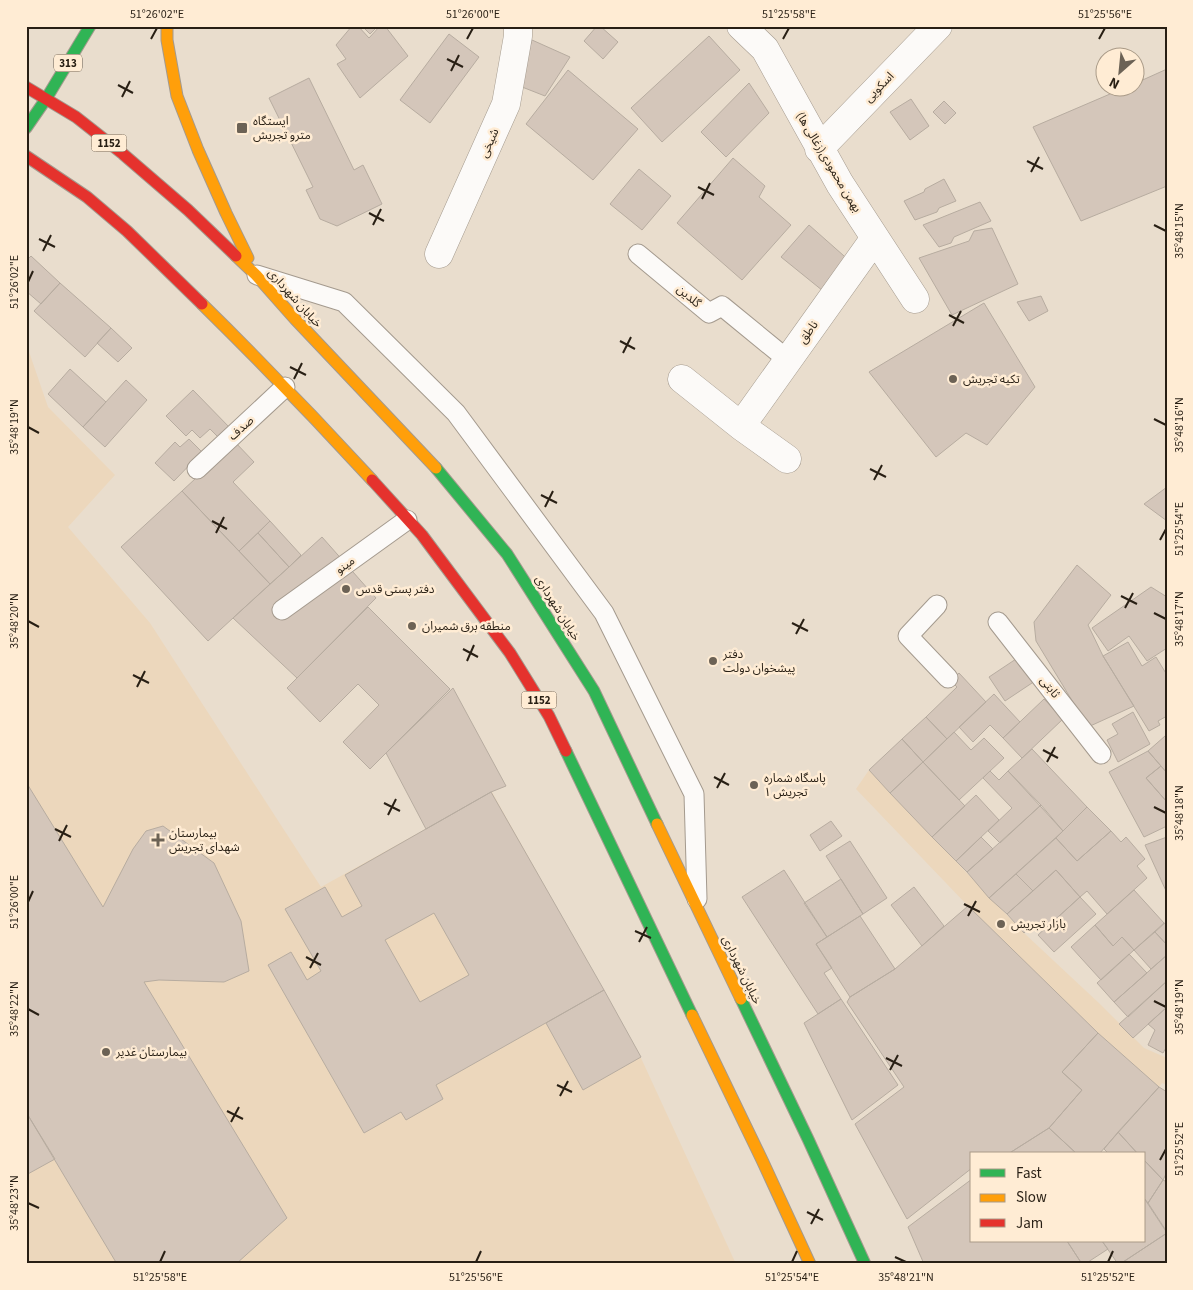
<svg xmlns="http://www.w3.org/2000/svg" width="1193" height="1290" font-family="'Source Sans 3','Noto Sans Arabic',sans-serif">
<rect width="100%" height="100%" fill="#e9ddcd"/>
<!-- built -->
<path fill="#ecd7bc" d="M 26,343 L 48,407 L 115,475 L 68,527 L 150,623 L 321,887 L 492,792 L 641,1058 L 736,1264 L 26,1264 Z
M 869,770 L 1024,933 L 1100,1004 L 1144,1048 L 1167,1058 L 1167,1085 L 1162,1083 L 1159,1087 L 1098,1033 L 968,906 L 856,789 Z"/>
<!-- building -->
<path fill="#d4c6ba" stroke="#b7aca0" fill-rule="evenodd" d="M 352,26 L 358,26 L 369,38 L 380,26 L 385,26 L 408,56 L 360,98 L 337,64 L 346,59 L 336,45 Z
M 362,26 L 378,26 L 370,34 Z
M 597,26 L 600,26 L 618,42 L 603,59 L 584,41 Z
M 449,34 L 479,57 L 430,123 L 400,100 Z
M 709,36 L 740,70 L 662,142 L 631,108 Z
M 532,40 L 570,57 L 545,96 L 517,85 Z
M 1167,69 L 1167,186 L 1081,221 L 1033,127 L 1124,88 L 1136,88 L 1136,83 Z
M 568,70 L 638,129 L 593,180 L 526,124 Z
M 309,78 L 354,170 L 363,165 L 382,204 L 337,226 L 320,219 L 306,190 L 313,187 L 269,98 Z
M 749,83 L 769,113 L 726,157 L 701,132 Z
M 911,99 L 929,126 L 910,140 L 890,112 Z
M 944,101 L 956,113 L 945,124 L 933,112 Z
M 733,158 L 765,186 L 759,197 L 791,225 L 742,280 L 677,223 Z
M 639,169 L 671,196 L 642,230 L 610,204 Z
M 944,179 L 956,201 L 939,208 L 937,212 L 915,220 L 904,201 L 924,192 L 925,189 Z
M 980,202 L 991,221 L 954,237 L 951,243 L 939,247 L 923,225 Z
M 809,225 L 852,263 L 828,295 L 781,257 Z
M 992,228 L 1018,284 L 952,315 L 919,258 L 969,241 L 974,231 Z
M 31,256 L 60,283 L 41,304 L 26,291 L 26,261 Z
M 60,283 L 111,328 L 85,357 L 34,311 Z
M 1041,296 L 1048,311 L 1029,321 L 1017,302 Z
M 984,303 L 1035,387 L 987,445 L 966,433 L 936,457 L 869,372 Z
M 111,328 L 132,348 L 118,362 L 97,343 Z
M 70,369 L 106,402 L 83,427 L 48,394 Z
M 126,380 L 147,400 L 105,447 L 83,427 Z
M 193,390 L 231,429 L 220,439 L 210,429 L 200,438 L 192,430 L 186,436 L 166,416 Z
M 189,439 L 202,452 L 174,481 L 155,463 L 175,442 L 180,447 Z
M 235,442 L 254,462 L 233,482 L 270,521 L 239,551 L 182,491 Z
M 1167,487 L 1167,521 L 1144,504 Z
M 182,491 L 270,584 L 208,641 L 121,547 Z
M 270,521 L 301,555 L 289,567 L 258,533 Z
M 258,533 L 289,567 L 270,584 L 239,551 Z
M 322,537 L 376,598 L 297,678 L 233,618 Z
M 1077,565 L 1111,595 L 1088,625 L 1103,656 L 1134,706 L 1088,727 L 1036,641 L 1034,622 Z
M 1151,587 L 1167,597 L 1167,648 L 1147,661 L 1129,636 L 1108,651 L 1092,628 Z
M 368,607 L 450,689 L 370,769 L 343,742 L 379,705 L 358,684 L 320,722 L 287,688 Z
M 1128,642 L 1142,666 L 1156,657 L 1167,675 L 1167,716 L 1158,721 L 1160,725 L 1149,731 L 1103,656 Z
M 1019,657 L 1035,681 L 1005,701 L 989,677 Z
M 959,673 L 986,702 L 947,739 L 926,717 L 957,687 L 951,681 Z
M 453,688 L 506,786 L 491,792 L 426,829 L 386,753 Z
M 994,694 L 1020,722 L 1003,738 L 990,725 L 973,742 L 959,727 Z
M 1044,699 L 1063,719 L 1022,758 L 1003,738 Z
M 1133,712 L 1150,744 L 1118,762 L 1107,740 L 1118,734 L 1112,724 Z
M 926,717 L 947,739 L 923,762 L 902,739 Z
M 954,732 L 971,750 L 984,738 L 1004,758 L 959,800 L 923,762 Z
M 1165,736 L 1167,739 L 1167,773 L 1148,751 Z
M 902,739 L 923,762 L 890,793 L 869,770 Z
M 1032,749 L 1087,807 L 1063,831 L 1008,771 Z
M 1148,751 L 1161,766 L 1146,778 L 1167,802 L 1167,826 L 1144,837 L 1109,772 Z
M 923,762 L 965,806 L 932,837 L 890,793 Z
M 1161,766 L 1167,773 L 1167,802 L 1146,778 Z
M 990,771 L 999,780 L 1008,771 L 1041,805 L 1000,843 L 988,831 L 1012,808 L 983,778 Z
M 26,782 L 103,907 L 133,849 L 146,831 L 163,826 L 214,863 L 241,921 L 249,971 L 224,982 L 159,980 L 144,982 L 287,1218 L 236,1264 L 117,1264 L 26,1112 Z
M 491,792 L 604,990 L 436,1085 L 443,1099 L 406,1120 L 401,1112 L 364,1133 L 268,965 L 291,952 L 307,980 L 321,971 L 285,909 L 325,887 L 342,917 L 362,906 L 345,875 ZM 434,913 L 469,975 L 420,1002 L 385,940 Z
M 976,795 L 999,820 L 956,861 L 932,837 Z
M 1041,805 L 1063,831 L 989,898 L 967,872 Z
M 1087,807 L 1111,831 L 1077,861 L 1056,838 Z
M 831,821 L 842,836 L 820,851 L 810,835 Z
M 1111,831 L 1121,842 L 1126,837 L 1145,859 L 1137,866 L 1147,878 L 1107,914 L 1087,891 L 1080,897 L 1056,870 L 1033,891 L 1016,874 L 1056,838 L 1077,861 Z
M 981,837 L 993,849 L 967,872 L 956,861 Z
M 1167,837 L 1167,893 L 1145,845 Z
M 850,841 L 887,898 L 863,914 L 826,856 Z
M 784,870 L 827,937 L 816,944 L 832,968 L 824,973 L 841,999 L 818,1014 L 742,897 Z
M 1056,870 L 1080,897 L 1044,930 L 1036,922 L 1024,933 L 1007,914 Z
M 1016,874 L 1033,891 L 1007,914 L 989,898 Z
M 841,879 L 863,914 L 827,937 L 804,903 Z
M 914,887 L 944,926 L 922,946 L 891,905 Z
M 1134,890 L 1164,923 L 1134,950 L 1122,937 L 1113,946 L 1095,925 Z
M 1080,897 L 1096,914 L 1054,952 L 1038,935 Z
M 968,906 L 1098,1033 L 1062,1072 L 1082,1090 L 1049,1128 L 1008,1154 L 972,1154 L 972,1168 L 907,1219 L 855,1124 L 904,1087 L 847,1002 L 850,997 L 895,969 Z
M 860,916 L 895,969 L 850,997 L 816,944 Z
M 1167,921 L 1167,945 L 1155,932 Z
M 1095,925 L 1113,946 L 1122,937 L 1134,950 L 1101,980 L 1071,947 Z
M 1155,932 L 1167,945 L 1167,955 L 1151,969 L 1134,950 Z
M 1129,954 L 1147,973 L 1114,1002 L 1097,983 Z
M 1167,955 L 1167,981 L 1128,1017 L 1114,1002 Z
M 1167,981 L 1167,1007 L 1133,1038 L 1119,1024 Z
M 604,990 L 641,1057 L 583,1090 L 546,1023 Z
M 841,999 L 898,1085 L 852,1120 L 804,1023 Z
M 1167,1007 L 1167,1046 L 1163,1053 L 1148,1045 L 1155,1030 L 1148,1024 Z
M 1098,1033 L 1159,1087 L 1099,1154 L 1077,1154 L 1049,1128 L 1082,1090 L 1062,1072 Z
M 1159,1087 L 1167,1092 L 1167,1172 L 1163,1180 L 1144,1160 L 1144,1154 L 1138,1154 L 1118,1132 Z
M 26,1112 L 55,1159 L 26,1175 Z
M 1049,1128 L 1077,1154 L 1008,1154 Z
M 1118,1132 L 1138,1154 L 1109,1154 L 1104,1149 Z
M 1144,1160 L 1163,1180 L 1148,1203 L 1144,1198 Z
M 972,1179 L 972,1241 L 1067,1241 L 1082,1264 L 924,1264 L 908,1227 Z
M 1163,1180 L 1167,1182 L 1167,1232 L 1148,1203 Z
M 1144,1198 L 1167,1233 L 1120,1264 L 1118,1264 L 1102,1241 L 1144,1241 Z
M 1167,1233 L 1167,1264 L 1120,1264 Z
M 1067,1241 L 1102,1241 L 1108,1249 L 1085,1264 L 1082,1264 Z"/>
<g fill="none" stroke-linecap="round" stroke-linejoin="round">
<defs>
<path id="lane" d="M 638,254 L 709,313 L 722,306 L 788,360
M 257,275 L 344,302 L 456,413 L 604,613 L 694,794 L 697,899
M 197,469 L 285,387
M 937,605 L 908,636 L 948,678
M 282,610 L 407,520
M 998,622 L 1101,754"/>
<path id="street" d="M 741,26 L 765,49 L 840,184 L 915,299
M 819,149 L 938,26
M 439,254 L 506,104 L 518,36 L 518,26
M 682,379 L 741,426 L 787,459
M 741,426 L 875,238"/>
<path id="fast" d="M 26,128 L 46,99 L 90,26
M 436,468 L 507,554 L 594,691 L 657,824
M 566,751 L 692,1015
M 741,999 L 808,1139 L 865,1264"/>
<path id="slow" d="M 167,26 L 167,40 L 177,96 L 198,150 L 226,213 L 248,258
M 236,256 L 256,275 L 295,319 L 436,468
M 202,304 C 260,361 317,420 372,480
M 657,824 L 741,999
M 692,1015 L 762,1160 L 810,1264"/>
<path id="jam" d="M 26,87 L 76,117 L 123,154 L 188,210 L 236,256
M 26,156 L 87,197 L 127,231 L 202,304
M 372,480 L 422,535 L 510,653 L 549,716 L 566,751"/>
</defs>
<!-- lane casing -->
<use href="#lane" stroke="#a49a8e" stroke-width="21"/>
<!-- street casing -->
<use href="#street" stroke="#a49a8e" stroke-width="29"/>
<!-- fast casing -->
<use href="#fast" stroke="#a49a8e" stroke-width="13"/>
<!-- slow casing -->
<use href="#slow" stroke="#a49a8e" stroke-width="13"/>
<!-- jam casing -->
<use href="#jam" stroke="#a49a8e" stroke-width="13"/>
<!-- lane -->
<use href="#lane" stroke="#fcfaf8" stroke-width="19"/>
<!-- street -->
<use href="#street" stroke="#fcfaf8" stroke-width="28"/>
<!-- fast -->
<use href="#fast" stroke="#30b455" stroke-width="11"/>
<!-- slow -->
<use href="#slow" stroke="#ff9f0a" stroke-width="11"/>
<!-- jam -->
<use href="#jam" stroke="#e5322d" stroke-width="11"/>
</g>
<!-- ticks -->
<path fill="none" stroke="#281f14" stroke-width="2" d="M 151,39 L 157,28M 467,39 L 473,28M 783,39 L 789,28M 1099,39 L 1105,28M 447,59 L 463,67M 451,71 L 459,55M 118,85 L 133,93M 122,97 L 130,81M 1027,161 L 1043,169M 1031,172 L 1039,157M 698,187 L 714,195M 702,199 L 710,183M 369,213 L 384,221M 373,225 L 381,209M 1154,225 L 1166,231M 39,239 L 55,247M 43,251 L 51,235M 28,282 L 33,271M 949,315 L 964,323M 953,326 L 961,311M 620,341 L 635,349M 623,353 L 631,337M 290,367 L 306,375M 294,379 L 302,363M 1154,419 L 1166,425M 28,427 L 39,433M 870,469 L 886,477M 874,480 L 882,465M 541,495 L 557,503M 545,507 L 553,491M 212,521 L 227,529M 216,533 L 224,517M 1160,540 L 1166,529M 1121,596 L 1137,604M 1125,608 L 1133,593M 1154,613 L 1166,619M 28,621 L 39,627M 792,623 L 808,631M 796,634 L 804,619M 463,649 L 478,657M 467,661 L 474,645M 133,675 L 149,683M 137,687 L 145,671M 1043,750 L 1058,758M 1047,762 L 1055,747M 714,777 L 729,785M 717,788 L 725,773M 384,803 L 400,811M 1154,807 L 1166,813M 388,815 L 396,799M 55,829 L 71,837M 59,841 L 67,825M 28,902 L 33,891M 964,904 L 980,912M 968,916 L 976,901M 635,931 L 651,938M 639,942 L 647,927M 306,957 L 321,965M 310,968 L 318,953M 1154,1001 L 1166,1007M 28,1009 L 39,1015M 886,1058 L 902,1066M 890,1070 L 898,1055M 557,1085 L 572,1092M 560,1096 L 568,1081M 227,1111 L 243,1119M 231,1122 L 239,1107M 1160,1160 L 1166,1149M 28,1203 L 39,1208M 807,1212 L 823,1220M 811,1224 L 819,1209M 895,1257 L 906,1262M 160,1262 L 165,1251M 476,1262 L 481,1251M 792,1262 L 797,1251M 1108,1262 L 1113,1251"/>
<!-- markers -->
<g fill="#6c6255" stroke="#ffecd4" stroke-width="2">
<rect x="236" y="122" width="12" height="12" rx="2.5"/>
<circle cx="953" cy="379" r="5"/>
<circle cx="346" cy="589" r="5"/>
<circle cx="412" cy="626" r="5"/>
<circle cx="713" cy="661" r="5"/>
<circle cx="754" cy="785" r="5"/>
<path d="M155.5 832.5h5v5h5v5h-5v5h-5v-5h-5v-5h5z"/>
<circle cx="1001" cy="924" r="5"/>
<circle cx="106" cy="1052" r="5"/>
</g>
<g text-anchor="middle" stroke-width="5" stroke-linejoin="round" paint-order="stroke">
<!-- shield labels -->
<g fill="#ffecd4" stroke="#685c4e" stroke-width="1">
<rect x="54" y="54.5" width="28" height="17" rx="4"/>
<rect x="91.5" y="134.5" width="35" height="17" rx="4"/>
<rect x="521.5" y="691.5" width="35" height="17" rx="4"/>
</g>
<g font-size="11" font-weight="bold" fill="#281f14">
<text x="68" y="67">313</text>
<text x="109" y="147">1152</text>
<text x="539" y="704">1152</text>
</g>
<!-- street labels -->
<g font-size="12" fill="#281f14" stroke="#ffecd4">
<text transform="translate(879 87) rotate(-46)" y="4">اسکویی</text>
<text transform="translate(489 143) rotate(-66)" y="4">شیخی</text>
<text transform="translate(829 162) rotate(59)" y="4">بهمن محمودی(زغالی ها)</text>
<text transform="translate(689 296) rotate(40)" y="4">گلدین</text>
<text transform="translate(295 298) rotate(48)" y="4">خیابان شهرداری</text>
<text transform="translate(808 332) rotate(-54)" y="4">ناطق</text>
<text transform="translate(241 428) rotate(-43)" y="4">صدف</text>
<text transform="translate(345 565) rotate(-36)" y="4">مینو</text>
<text transform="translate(558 608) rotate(58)" y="4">خیابان شهرداری</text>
<text transform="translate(1050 687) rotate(52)" y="4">ثابتی</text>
<text transform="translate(742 970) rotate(64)" y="4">خیابان شهرداری</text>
</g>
<!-- poi labels -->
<g font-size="12" fill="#281f14" stroke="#ffecd4" text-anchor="start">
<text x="253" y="125">ایستگاه<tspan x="253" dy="14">مترو تجریش</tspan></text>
<text x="963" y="383">تکیه تجریش</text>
<text x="356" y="593">دفتر پستی قدس</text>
<text x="422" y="630">منطقه برق شمیران</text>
<text x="723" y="658">دفتر<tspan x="723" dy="14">پیشخوان دولت</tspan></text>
<text x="764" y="782">پاسگاه شماره<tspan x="764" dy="14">۱ تجریش</tspan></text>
<text x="169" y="837">بیمارستان<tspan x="169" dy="14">شهدای تجریش</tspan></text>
<text x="1011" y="928">بازار تجریش</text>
<text x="116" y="1056">بیمارستان غدیر</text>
</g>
</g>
<!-- border -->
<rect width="1193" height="1290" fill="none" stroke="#ffecd4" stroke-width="55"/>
<!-- legend -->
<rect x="970" y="1152" width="175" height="90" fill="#ffecd4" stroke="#a99a87"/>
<rect x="980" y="1169" width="25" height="8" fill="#30b455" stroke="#a99a87"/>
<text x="1016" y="1178" font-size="15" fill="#281f14">Fast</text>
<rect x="980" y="1194" width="25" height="8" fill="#ff9f0a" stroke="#a99a87"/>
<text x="1016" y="1202" font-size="15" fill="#281f14">Slow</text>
<rect x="980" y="1219" width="25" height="8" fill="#e5322d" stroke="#a99a87"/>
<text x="1016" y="1228" font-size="15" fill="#281f14">Jam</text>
<!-- north arrow -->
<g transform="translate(1120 72) rotate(207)"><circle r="24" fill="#ffecd4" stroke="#a99a87"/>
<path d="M0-4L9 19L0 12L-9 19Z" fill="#6c6255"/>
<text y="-8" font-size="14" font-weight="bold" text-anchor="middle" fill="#281f14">N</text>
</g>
<rect x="28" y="28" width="1138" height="1234" fill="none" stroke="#281f14" stroke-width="2"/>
<g font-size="12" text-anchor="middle" fill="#281f14">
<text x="157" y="18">51°26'02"E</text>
<text x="473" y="18">51°26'00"E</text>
<text x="789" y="18">51°25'58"E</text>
<text x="1105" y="18">51°25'56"E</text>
<text transform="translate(1179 231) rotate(-90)" y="4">35°48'15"N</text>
<text transform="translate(14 282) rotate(-90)" y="4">51°26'02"E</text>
<text transform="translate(1179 425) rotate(-90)" y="4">35°48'16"N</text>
<text transform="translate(14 427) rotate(-90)" y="4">35°48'19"N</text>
<text transform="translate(1179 529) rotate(-90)" y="4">51°25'54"E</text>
<text transform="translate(1179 619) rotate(-90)" y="4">35°48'17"N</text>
<text transform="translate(14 621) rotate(-90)" y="4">35°48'20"N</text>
<text transform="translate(1179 813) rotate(-90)" y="4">35°48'18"N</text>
<text transform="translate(14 902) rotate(-90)" y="4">51°26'00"E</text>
<text transform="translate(1179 1007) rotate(-90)" y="4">35°48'19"N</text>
<text transform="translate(14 1009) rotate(-90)" y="4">35°48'22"N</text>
<text transform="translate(1179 1149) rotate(-90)" y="4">51°25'52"E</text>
<text transform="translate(14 1203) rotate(-90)" y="4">35°48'23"N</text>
<text x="160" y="1281">51°25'58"E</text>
<text x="476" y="1281">51°25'56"E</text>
<text x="792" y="1281">51°25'54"E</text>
<text x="906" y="1281">35°48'21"N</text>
<text x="1108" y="1281">51°25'52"E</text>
</g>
</svg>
